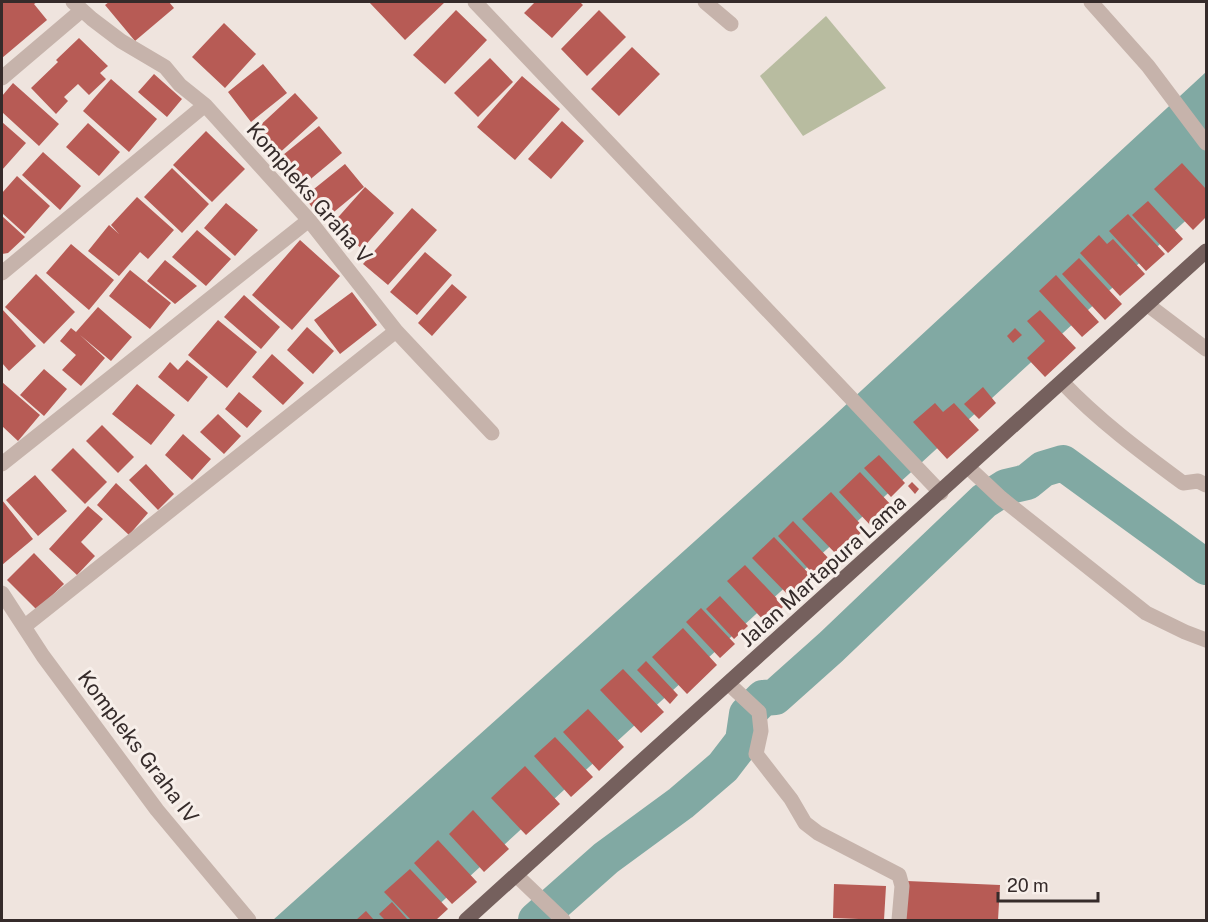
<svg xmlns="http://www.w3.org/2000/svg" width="1208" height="922" font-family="'Public Sans',sans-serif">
<rect width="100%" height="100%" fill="#efe4de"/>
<!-- green -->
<path fill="#b8bca0" d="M 826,16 L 886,88 L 803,136 L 760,76 Z"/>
<!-- water -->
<path fill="#81a9a3" d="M 1206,72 L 1206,202 L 422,920 L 273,920 L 823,426 Z"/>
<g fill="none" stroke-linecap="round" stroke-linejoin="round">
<!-- canal -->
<path stroke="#81a9a3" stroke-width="36" d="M 536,920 L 606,858 L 681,803 L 723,767 L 743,741 L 747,714 L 763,698 L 775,697 L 831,647 L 984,501 L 1006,487 L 1027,482 L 1043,469 L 1063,463 L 1206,567"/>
</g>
<!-- building -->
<path fill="#b75b55" d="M 2,2 L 37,2 L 34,4 L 47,20 L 2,58 Z
M 109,2 L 169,2 L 174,8 L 135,41 L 105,5 Z
M 369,2 L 445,2 L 405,40 Z
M 535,2 L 580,2 L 583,5 L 552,38 L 524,13 Z
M 456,10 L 487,40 L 445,84 L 413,55 Z
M 599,10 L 626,37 L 587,76 L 561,49 Z
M 224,23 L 256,54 L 225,88 L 192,57 Z
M 79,38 L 108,66 L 100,73 L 106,79 L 89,95 L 78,84 L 64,97 L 68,101 L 56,114 L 31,88 L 58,62 L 56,60 Z
M 632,47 L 660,74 L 619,116 L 591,89 Z
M 490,58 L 513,82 L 478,117 L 454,93 Z
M 263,64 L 287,93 L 251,122 L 228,92 Z
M 154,74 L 182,99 L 167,117 L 138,92 Z
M 522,76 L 560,109 L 515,160 L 477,127 Z
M 111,79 L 157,119 L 129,152 L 83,111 Z
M 13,83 L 59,124 L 39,146 L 2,112 L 2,96 Z
M 295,93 L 318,118 L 275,157 L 253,132 Z
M 562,121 L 584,141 L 551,179 L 528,159 Z
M 2,122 L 26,143 L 2,170 Z
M 88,123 L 120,152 L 99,176 L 66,147 Z
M 319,126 L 342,153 L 301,187 L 278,159 Z
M 206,131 L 245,169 L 212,202 L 173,165 Z
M 43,152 L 81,186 L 60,210 L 22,175 Z
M 1182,163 L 1206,189 L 1206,217 L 1193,230 L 1154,189 Z
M 345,164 L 364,187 L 323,221 L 304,197 Z
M 172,168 L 209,204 L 182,233 L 144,197 Z
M 17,176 L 50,206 L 25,234 L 2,213 L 2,193 Z
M 365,187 L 394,213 L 362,249 L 333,223 Z
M 137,197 L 174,230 L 148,259 L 140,252 L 119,276 L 88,251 L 109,225 L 119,234 L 111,225 Z
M 1148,201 L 1183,239 L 1168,253 L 1132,215 Z
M 226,203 L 258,230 L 235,256 L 204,228 Z
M 412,208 L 437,230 L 388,285 L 363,264 Z
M 1128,214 L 1165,254 L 1146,271 L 1109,231 Z
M 2,216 L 25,237 L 8,253 L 2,254 Z
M 197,230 L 231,259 L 206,286 L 172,257 Z
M 1099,235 L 1107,244 L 1113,239 L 1145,274 L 1120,296 L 1080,253 Z
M 300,240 L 340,276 L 292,330 L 252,295 Z
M 71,244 L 114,280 L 89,310 L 46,273 Z
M 425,252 L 452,275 L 417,315 L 390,292 Z
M 1079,258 L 1122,304 L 1105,320 L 1062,274 Z
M 165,260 L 197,286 L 175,304 L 147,281 Z
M 130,270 L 171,303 L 150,329 L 109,296 Z
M 36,274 L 75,312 L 44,344 L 5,307 Z
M 1056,275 L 1099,322 L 1082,337 L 1039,291 Z
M 452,284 L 467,297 L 432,336 L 418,323 Z
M 352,292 L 377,325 L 340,354 L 314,320 Z
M 244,295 L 280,327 L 261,349 L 224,317 Z
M 98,307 L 132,337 L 111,361 L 80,335 L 105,358 L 81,386 L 62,370 L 76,355 L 60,341 L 71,328 L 76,332 Z
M 2,309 L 36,346 L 9,371 L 2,363 Z
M 1040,310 L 1076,348 L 1045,377 L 1027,358 L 1045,341 L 1027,321 Z
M 218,320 L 257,352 L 227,388 L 188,355 Z
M 307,327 L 334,351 L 313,374 L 287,350 Z
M 1015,328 L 1022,335 L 1013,343 L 1007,336 Z
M 272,354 L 304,383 L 283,405 L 252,377 Z
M 187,360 L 208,377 L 188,402 L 158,377 L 170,362 L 178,370 Z
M 44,369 L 67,389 L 44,416 L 20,395 Z
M 2,382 L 40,415 L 18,441 L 2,426 Z
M 137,384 L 175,415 L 151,445 L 112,414 Z
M 983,387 L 996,403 L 979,419 L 964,404 Z
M 239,392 L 262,411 L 247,428 L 225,409 Z
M 935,403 L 943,412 L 954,403 L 979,430 L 947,459 L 913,422 Z
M 218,414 L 241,436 L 224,454 L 200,432 Z
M 102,425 L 134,457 L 118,473 L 86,441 Z
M 183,434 L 211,459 L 192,480 L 165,455 Z
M 73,448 L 107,482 L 85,504 L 51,470 Z
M 879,455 L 905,483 L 891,497 L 864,468 Z
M 146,464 L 174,494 L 158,510 L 129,480 Z
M 860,472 L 893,507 L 872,527 L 839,492 Z
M 35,475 L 67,511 L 38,536 L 6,500 Z
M 912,482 L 919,489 L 915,494 L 908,486 Z
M 116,483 L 148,513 L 129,535 L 97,505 Z
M 831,492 L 865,529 L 837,555 L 802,519 Z
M 2,500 L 33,539 L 2,565 Z
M 88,506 L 103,519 L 81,542 L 95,556 L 77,575 L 49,549 Z
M 793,521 L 833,563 L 817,578 L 778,536 Z
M 774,537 L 814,579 L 793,600 L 752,558 Z
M 34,553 L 64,584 L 37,610 L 7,580 Z
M 745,565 L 784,606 L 766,623 L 727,581 Z
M 720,596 L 748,626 L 734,639 L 706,609 Z
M 701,608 L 735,644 L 720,658 L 686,622 Z
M 683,628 L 717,665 L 687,694 L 652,657 Z
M 646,661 L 678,695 L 670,704 L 637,670 Z
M 623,669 L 664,712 L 641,733 L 600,690 Z
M 588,709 L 624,747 L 599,771 L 563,732 Z
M 555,737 L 593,777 L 571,797 L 534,756 Z
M 525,766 L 560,804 L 526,835 L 491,798 Z
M 473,810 L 509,849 L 484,872 L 449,834 Z
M 438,840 L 477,882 L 452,904 L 414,863 Z
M 410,869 L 448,909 L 436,920 L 411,920 L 384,892 Z
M 907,881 L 1000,885 L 998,920 L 905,920 Z
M 834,884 L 886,886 L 884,920 L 833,918 Z
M 392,902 L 408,920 L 385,920 L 379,914 Z
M 366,911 L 374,920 L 356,920 Z"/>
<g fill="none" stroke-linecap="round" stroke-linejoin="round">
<!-- street -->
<path stroke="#c6b3ab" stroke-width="15" d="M 73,2 L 92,19 L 121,41 L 165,67 L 180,85 L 205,105 L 309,220 L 396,331 L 492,433
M 475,2 L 941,493
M 705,2 L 731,24
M 1091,2 L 1148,66 L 1206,143
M 2,78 L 82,10
M 2,273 L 205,105
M 1148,305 L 1206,349
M 1062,382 C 1098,420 1141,452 1183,483 L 1198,481 L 1206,485
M 2,464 L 309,220
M 969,468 L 1001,498 L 1146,613 L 1185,632 L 1206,640
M 2,593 L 43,656 L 157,810 L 249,920
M 25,626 L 396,331
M 729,684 L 759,712 L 761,731 L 756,754 L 791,799 L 805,823 L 818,833 L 899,875 L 902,886 L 899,920
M 516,875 L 563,920"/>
<!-- primary -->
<path stroke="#75605d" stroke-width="15" d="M 466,920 L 1206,251"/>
</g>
<g text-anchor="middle" stroke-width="6" stroke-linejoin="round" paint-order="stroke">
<!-- street labels -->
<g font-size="21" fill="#352b2a" stroke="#f7efea">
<text transform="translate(309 193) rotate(49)" y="7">Kompleks Graha V</text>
<text transform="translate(823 571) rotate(-42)" y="7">Jalan Martapura Lama</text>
<text transform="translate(138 747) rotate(53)" y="7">Kompleks Graha IV</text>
</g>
</g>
<!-- border -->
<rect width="1208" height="922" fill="none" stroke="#352b2a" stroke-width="6"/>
<!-- scale -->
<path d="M998 892v9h100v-9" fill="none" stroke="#352b2a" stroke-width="3"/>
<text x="1007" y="892" font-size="18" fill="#352b2a" stroke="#f7efea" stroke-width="4.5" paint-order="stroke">20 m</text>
</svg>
